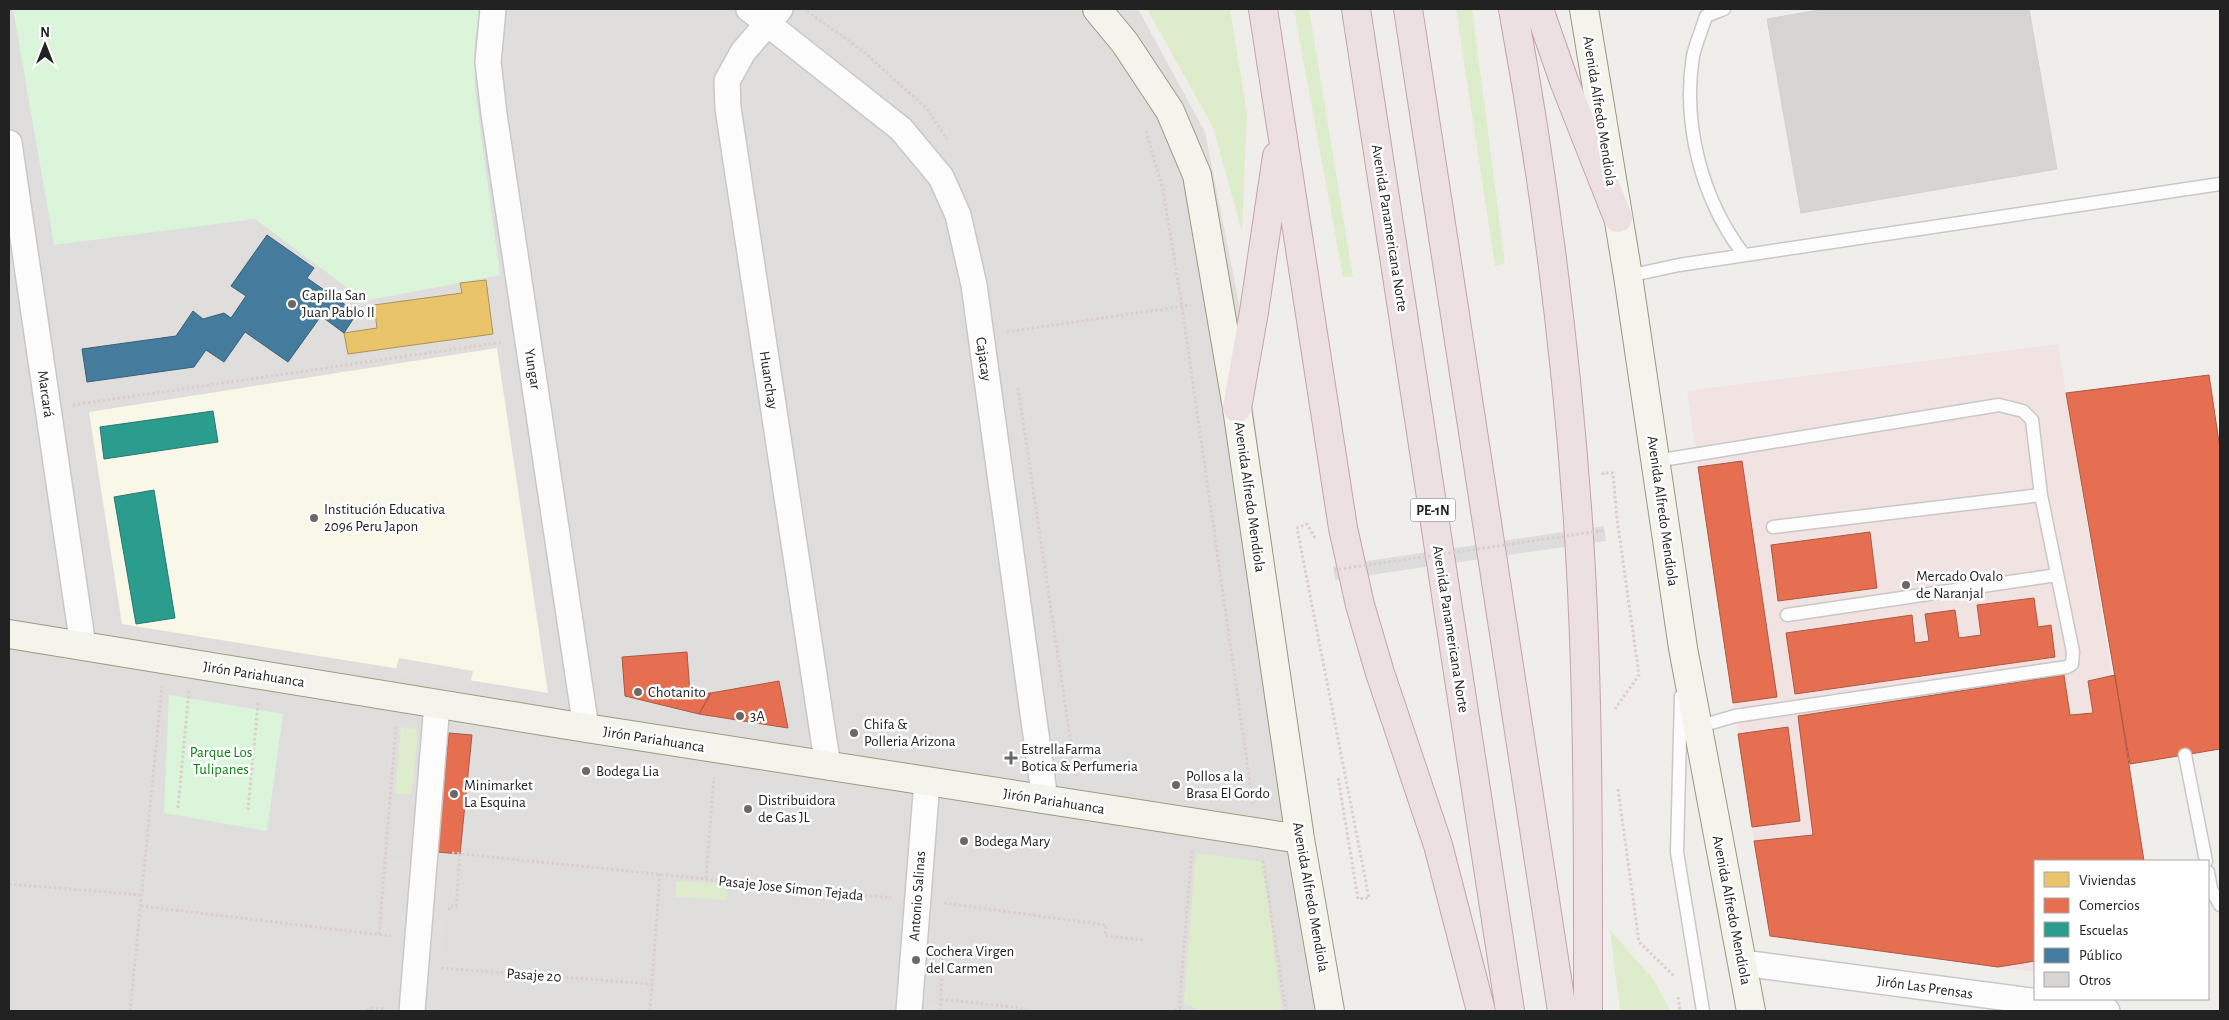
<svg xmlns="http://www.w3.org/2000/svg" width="2229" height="1020" font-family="'Alegreya Sans',sans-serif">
<rect width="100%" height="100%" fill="#f0eeeb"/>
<!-- residential -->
<path fill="#dfdedc" d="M 9,9 L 1138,9 L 1205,132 L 1238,298 L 1313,843 L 1343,1011 L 9,1011 Z"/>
<!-- commercial -->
<path fill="#f1e3e1" d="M 2058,344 L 2142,861 L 2035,861 L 2035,972 L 1770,936 L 1752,827 L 1687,391 Z"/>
<!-- education -->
<path fill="#f8f7e8" d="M 497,348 L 548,693 L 122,624 L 89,412 Z"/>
<!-- grass -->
<path fill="#ddeccb" d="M 1147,9 L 1230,9 L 1247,113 L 1242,232 L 1213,127 Z
M 1294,9 L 1309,9 L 1353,277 L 1343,277 Z
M 1456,9 L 1472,9 L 1505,263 L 1495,266 Z
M 401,727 L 416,729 L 418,735 L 411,795 L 395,793 Z
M 1196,853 L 1263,862 L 1282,1011 L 1201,1011 L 1184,1003 Z
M 676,881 L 728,884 L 727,900 L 675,897 Z
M 1610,930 L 1654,980 L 1670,1011 L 1620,1011 Z"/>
<!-- park -->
<path fill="#daf5da" d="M 13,9 L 479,9 L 474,51 L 475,90 L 500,275 L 365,301 L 255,219 L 54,245 Z
M 169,695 L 283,714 L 267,831 L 164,813 Z"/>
<!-- parking -->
<path fill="#e0dfde" d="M 399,658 L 473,671 L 469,689 L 394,675 Z
M 389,860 L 451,866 L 437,1011 L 395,1011 L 403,935 L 383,933 Z
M 905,913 L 933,915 L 927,1004 L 940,1006 L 940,1011 L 898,1011 Z"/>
<!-- pier -->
<path fill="#dedddd" d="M 1604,526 L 1606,541 L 1335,580 L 1333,566 Z"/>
<!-- homes -->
<path fill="#e9c46a" stroke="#ad9354" d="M 486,280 L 493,334 L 348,354 L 344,333 L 377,328 L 374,305 L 462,293 L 460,283 Z"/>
<!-- shops -->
<path fill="#e76f51" stroke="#ac5843" d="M 2209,375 L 2220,449 L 2220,749 L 2130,764 L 2066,393 Z
M 1742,461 L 1777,697 L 1733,703 L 1698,467 Z
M 1870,532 L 1877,588 L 1778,601 L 1771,545 Z
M 2034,598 L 2038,627 L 2051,625 L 2055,657 L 1795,694 L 1786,633 L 1912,615 L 1915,643 L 1929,641 L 1925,614 L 1955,610 L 1959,638 L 1981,635 L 1977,605 Z
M 687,652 L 690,694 L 711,693 L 699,714 L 625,696 L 622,657 Z
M 2064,675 L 2070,715 L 2093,713 L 2088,681 L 2115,675 L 2144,861 L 2035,861 L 2035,961 L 1998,967 L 1770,936 L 1754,841 L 1813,835 L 1798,716 Z
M 779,681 L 788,728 L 699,714 L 711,693 Z
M 1788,727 L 1800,821 L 1752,827 L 1738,734 Z
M 449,733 L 472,735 L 460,854 L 437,852 Z"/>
<!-- schools -->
<path fill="#2a9d8f" stroke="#28786e" d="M 213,411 L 218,442 L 104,459 L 100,427 Z
M 154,490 L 175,618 L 136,624 L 114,497 Z"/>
<!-- public -->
<path fill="#457b9d" stroke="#3a6078" d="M 267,235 L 314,268 L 307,278 L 357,313 L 344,333 L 321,316 L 288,362 L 245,332 L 224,362 L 206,350 L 194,367 L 87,382 L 82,349 L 176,336 L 193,311 L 203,319 L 224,313 L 231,318 L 246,296 L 231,286 Z"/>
<!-- building -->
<path fill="#d7d4d2" stroke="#d3d0cc" d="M 1825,9 L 2029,9 L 2057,169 L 1801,213 L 1767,19 Z"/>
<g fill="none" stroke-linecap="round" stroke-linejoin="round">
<defs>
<path id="lane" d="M 1724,9 L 1706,16 C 1702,29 1696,43 1693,56 C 1682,125 1702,200 1744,255
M 1628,276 L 1679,265 L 2220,184
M 1656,461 L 1999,405 L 2023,411 L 2032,420 L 2041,495 L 2073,652 L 2072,664 L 2067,667 L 1735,716 L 1697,727
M 1773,527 L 2041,495
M 1787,615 L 2057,575
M 1681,696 L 1677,852 L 1703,1011
M 2185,755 L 2206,861
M 2208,872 L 2211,889 L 2220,905"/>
<path id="street" d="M 493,9 L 488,62 L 494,114 L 586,728
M 749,9 L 901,129 L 941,177 L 958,215 L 974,285 L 1045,800
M 780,9 L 743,52 L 727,81 L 728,108 L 828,767
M 9,143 L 83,646
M 1743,963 L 2107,1011
M 412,1011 L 437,704
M 909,1011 L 927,781"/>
<path id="secondary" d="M 1097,9 L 1125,43 L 1170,111 L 1197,175 L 1237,408 L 1300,839 L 1330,1011
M 1584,9 L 1628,276 L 1683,648 L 1751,1011
M 9,634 L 586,728 L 1300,839"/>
<path id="highway" d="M 1263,9 L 1343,528 L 1360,605 L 1380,673 L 1438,845 L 1481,1011
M 1356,9 L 1510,1011
M 1408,9 L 1562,1011
M 1513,9 C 1544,178 1566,349 1578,521 C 1589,683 1588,848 1588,1011
M 1539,9 L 1564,81 L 1618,218
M 1237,408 L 1254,312 L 1277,156"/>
</defs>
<!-- lane casing -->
<use href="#lane" stroke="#c9c8c7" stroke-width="15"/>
<!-- street casing -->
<use href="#street" stroke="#c9c8c7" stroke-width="28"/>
<!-- secondary casing -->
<use href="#secondary" stroke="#999a82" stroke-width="30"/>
<!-- highway casing -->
<use href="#highway" stroke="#c5a2ac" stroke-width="30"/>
<!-- path -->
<path stroke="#dccecd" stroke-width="3" stroke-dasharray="2.5 2.5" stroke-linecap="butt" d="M 807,11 L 863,51 L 927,109 L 947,139
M 1146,131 L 1163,190 L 1182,307 L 1253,804
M 1007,332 L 1191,305
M 1018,388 L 1076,777
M 73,405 L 503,342
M 1603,475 L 1603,473 L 1613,473 L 1617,519 L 1639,675 L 1615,709
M 1315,538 L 1307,524 L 1297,528 L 1369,898 L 1358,899 L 1338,777
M 1618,789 L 1639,942 L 1674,976
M 178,808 L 189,690
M 248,810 L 258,703
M 452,853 L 891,898
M 1263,861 L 1286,1011
M 706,878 L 714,777
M 9,884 L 142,895
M 944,903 L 1106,925 L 1105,936 L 1144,940
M 141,906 L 391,936
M 449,910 L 450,906 L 456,906 L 460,854
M 379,934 L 396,725
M 441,968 L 652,984
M 1678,997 L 1680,1011
M 941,999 L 1020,1008 L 1028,1011
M 1179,1008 L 1192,850
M 130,1011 L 162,686
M 368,1011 L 369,1008 L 385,1009
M 650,1011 L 660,873
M 940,1011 L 943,954
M 1175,1011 L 1179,1008 L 1185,1011"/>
<!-- lane -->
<use href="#lane" stroke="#fdfcfc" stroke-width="12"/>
<!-- street -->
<use href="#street" stroke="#fdfcfc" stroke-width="25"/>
<!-- secondary -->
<use href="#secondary" stroke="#f4f4ed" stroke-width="28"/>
<!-- highway -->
<use href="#highway" stroke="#ece0e2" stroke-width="28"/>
<!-- path-bridge -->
<path stroke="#dccecd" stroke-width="3" stroke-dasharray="2.5 2.5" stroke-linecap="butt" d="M 1334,570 L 1606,530"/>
</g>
<!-- markers -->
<g fill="#6a6968" stroke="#fff" stroke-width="2">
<circle cx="292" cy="304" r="5"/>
<circle cx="314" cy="518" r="5"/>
<circle cx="1906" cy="585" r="5"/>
<circle cx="638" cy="692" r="5"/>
<circle cx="740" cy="716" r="5"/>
<circle cx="854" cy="733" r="5"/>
<path d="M1008.5 750.5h5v5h5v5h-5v5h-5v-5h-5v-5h5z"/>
<circle cx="586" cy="771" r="5"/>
<circle cx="1176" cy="785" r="5"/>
<circle cx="454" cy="794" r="5"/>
<circle cx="748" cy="809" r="5"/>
<circle cx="964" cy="841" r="5"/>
<circle cx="916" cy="960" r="5"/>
</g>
<g text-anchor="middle" stroke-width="5" stroke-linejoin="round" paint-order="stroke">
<!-- shield labels -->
<rect fill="#fff" stroke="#646464" stroke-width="1" x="1410.5" y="498.5" width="45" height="23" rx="4"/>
<g font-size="14" font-weight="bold" fill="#222">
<text x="1433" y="515">PE-1N</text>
</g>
<!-- street labels -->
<g font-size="15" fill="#222" stroke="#fff">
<text transform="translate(1600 111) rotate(81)" y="5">Avenida Alfredo Mendiola</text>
<text transform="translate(1390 228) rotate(81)" y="5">Avenida Panamericana Norte</text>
<text transform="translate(984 359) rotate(82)" y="5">Cajacay</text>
<text transform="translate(533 369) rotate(81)" y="5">Yungar</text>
<text transform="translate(769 380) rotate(81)" y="5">Huanchay</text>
<text transform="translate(46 394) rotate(82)" y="5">Marcará</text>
<text transform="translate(1250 497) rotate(82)" y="5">Avenida Alfredo Mendiola</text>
<text transform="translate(1663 511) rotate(82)" y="5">Avenida Alfredo Mendiola</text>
<text transform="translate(1451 629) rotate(81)" y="5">Avenida Panamericana Norte</text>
<text transform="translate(254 674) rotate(9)" y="5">Jirón Pariahuanca</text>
<text transform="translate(654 739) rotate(9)" y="5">Jirón Pariahuanca</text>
<text transform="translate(1054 801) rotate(9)" y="5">Jirón Pariahuanca</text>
<text transform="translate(791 888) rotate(6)" y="5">Pasaje Jose Simon Tejada</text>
<text transform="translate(917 896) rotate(-86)" y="5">Antonio Salinas</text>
<text transform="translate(1311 897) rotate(80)" y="5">Avenida Alfredo Mendiola</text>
<text transform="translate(1732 910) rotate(79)" y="5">Avenida Alfredo Mendiola</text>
<text transform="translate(534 975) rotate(4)" y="5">Pasaje 20</text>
<text transform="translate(1925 987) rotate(8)" y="5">Jirón Las Prensas</text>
</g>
<!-- poi labels -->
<g font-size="15" fill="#222" stroke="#fff" text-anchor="start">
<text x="302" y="300">Capilla San<tspan x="302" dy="17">Juan Pablo II</tspan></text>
<text x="324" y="514">Institución Educativa<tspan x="324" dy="17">2096 Peru Japon</tspan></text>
<text x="1916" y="581">Mercado Ovalo<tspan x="1916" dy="17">de Naranjal</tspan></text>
<text x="648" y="697">Chotanito</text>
<text x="750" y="721">3A</text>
<text x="864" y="729">Chifa &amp;<tspan x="864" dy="17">Polleria Arizona</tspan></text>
<text x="1021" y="754">EstrellaFarma<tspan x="1021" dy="17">Botica &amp; Perfumeria</tspan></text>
<text x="596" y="776">Bodega Lia</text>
<text x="1186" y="781">Pollos a la<tspan x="1186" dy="17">Brasa El Gordo</tspan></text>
<text x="464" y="790">Minimarket<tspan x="464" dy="17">La Esquina</tspan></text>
<text x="758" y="805">Distribuidora<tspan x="758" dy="17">de Gas JL</tspan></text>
<text x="974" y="846">Bodega Mary</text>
<text x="926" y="956">Cochera Virgen<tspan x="926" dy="17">del Carmen</tspan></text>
</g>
<!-- park labels -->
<g font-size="15" fill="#0c8416" stroke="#fff">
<text x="221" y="757">Parque Los<tspan x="221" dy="17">Tulipanes</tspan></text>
</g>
</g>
<!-- border -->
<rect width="2229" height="1020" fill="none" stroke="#222222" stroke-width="20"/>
<!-- legend -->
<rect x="2034" y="860" width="175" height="140" fill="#ffffff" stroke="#a7a7a7"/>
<rect x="2044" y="872" width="25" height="15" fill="#e9c46a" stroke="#a7a7a7"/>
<text x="2079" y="885" font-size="15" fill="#222222">Viviendas</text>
<rect x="2044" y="898" width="25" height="15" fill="#e76f51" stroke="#a7a7a7"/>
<text x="2079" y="910" font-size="15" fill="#222222">Comercios</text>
<rect x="2044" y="922" width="25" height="15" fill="#2a9d8f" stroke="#a7a7a7"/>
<text x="2079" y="935" font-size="15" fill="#222222">Escuelas</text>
<rect x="2044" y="948" width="25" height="15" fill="#457b9d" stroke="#a7a7a7"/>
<text x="2079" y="960" font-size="15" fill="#222222">Público</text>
<rect x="2044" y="972" width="25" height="15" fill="#d7d4d2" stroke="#a7a7a7"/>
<text x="2079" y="985" font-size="15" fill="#222222">Otros</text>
<!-- north arrow -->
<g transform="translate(45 45)" stroke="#ffffff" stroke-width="4" paint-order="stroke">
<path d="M0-4L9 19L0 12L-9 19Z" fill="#222222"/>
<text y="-8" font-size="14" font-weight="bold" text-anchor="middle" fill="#222222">N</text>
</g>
</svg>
